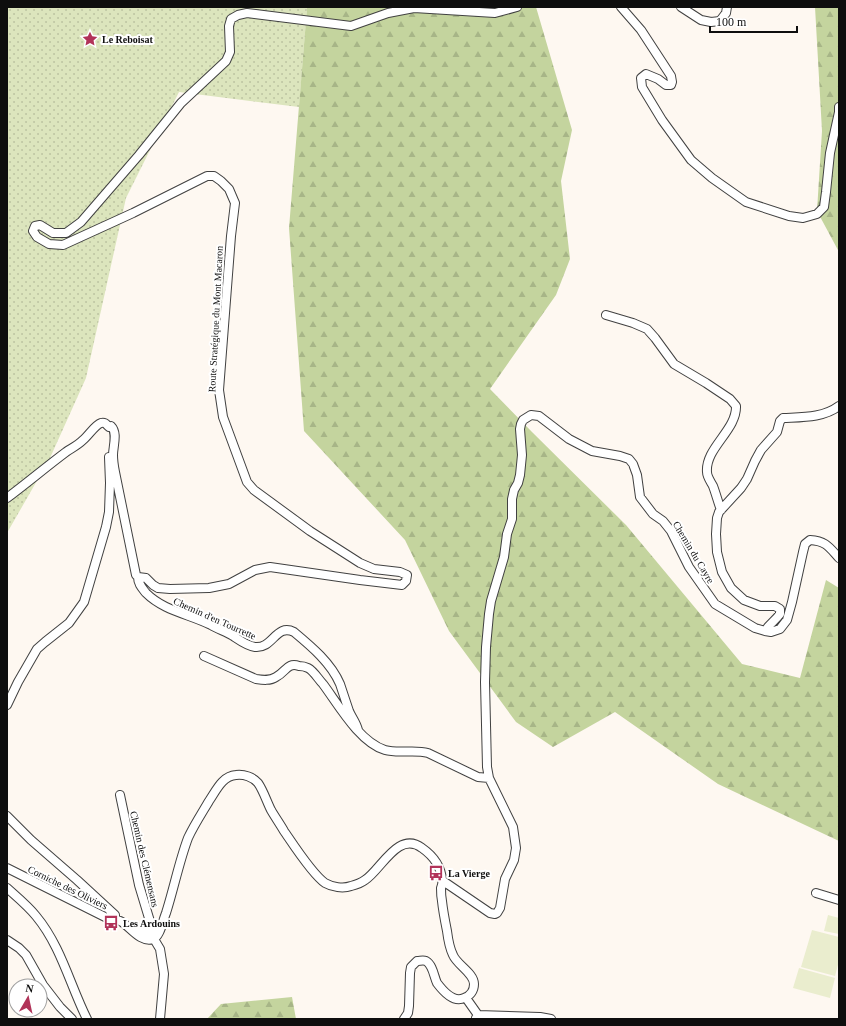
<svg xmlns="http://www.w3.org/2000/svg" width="846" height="1026" font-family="Georgia,serif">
<defs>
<pattern id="grass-dots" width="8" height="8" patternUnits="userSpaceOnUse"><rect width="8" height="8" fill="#dce5bd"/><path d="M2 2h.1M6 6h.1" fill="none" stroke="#bcc3a1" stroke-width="1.8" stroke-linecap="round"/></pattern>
<pattern id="forest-firs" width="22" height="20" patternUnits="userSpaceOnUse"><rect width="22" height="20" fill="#c4d49e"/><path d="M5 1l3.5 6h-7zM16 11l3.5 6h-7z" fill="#a7b587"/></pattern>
</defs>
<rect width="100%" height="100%" fill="#fef8f1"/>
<!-- grass -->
<path fill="url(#grass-dots)" d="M 7,7 L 315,7 L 307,8 L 299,107 L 179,92 L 126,198 L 86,378 L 50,458 L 7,533 Z"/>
<!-- forest -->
<path fill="url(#forest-firs)" d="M 315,7 L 536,7 L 572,130 L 561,181 L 570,259 L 556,295 L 490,389 L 532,432 L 626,525 L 742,664 L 800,678 L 826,580 L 839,588 L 839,841 L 718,784 L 615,712 L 553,747 L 516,722 L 449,631 L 405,540 L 304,431 L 289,228 L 307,8 Z
M 815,7 L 839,7 L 839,252 L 817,211 L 822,131 Z
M 292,997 L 296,1019 L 207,1019 L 221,1004 Z"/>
<!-- pitch -->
<path fill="#eaedce" d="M 828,915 L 839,918 L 839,934 L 824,931 Z
M 812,930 L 839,937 L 839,961 L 835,976 L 801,967 Z
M 799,968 L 835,978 L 830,998 L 793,988 Z"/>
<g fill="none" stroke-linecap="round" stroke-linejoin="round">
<defs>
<path id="minor" d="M 621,7 L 641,30 L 671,76 L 672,82 L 671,85 L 666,85 L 658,79 L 646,74 L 641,78 L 642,87 L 662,120 L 691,160 L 712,178 L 746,202 L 789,216 L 803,218 L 817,214 L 824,207 L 826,192 L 830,153 L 839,112 L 839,107
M 681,7 L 701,20 L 711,22 L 720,21 L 726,13 L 727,7
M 606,315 L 633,323 L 647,329 L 655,338 L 674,364 L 706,383 L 730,399 L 736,406 C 737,430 705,448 707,472 C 707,477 711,482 713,486 C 716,494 718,502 721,510
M 7,498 C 27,483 46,467 66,452 C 72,448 78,445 83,440 C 89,435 95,425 101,423 C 105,422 106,424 109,427 L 111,426 C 118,433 113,446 113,455 C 113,461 114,467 115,472 L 136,575 L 138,577 C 138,584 142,588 146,593 C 164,611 189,614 211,625 C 218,629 226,632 233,636 C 239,640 247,646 255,647 C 273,649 276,623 294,632 C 312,647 331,663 340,684 C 343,693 346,702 349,711 C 352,718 356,722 358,730
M 138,577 L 146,578 L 153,585 L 158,588 L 170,589 L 209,588 L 229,584 L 255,570 L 270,567 L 360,580 L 402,585 L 406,581 L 407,575 L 400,572 L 374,569 L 360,563 L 310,531 L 254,490 L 247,482 L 223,417 L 219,390 L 231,236 L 235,203 L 229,189 L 221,181 L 214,176 L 207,176 L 133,213 L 63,245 L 49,244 L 37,237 L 33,231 L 35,226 L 40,225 L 53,233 L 66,233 L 81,222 L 139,155 L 181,103 L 226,61 L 230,52 L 229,26 L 231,19 L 238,15 L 247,13 L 351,26 L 388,13 L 414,8 L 495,13 L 517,7
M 765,631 C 769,624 775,621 780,614 L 780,609 L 775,606 L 760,606 L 744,600 L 731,588 L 722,572 L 717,552 L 716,534 L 717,518 L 719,512 L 741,488 L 747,479 L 755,461 L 761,450 L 777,432 L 780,421 L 783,418 C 802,417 823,418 839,406
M 204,656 L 256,679 C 263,680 270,681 276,677 C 286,672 287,662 299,666 C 302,666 306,667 308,668 C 314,671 318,679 323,684 C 338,704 359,742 385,750 C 399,754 414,749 428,753 L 478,777 L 489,778
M 7,705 L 18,682 L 37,649 L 45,642 L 69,623 L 84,602 L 106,527 L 109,512 L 110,483 L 109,457
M 120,795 L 139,885 L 152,928 L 152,931 L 149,933 L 138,930 L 134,932
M 7,816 L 31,840 L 77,880 L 115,915 L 115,919
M 7,868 L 105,917 C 111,919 117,919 122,922 C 131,928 141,943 153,939 C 160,937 163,920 166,913 C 174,888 179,862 188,838 C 194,825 202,813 209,801 C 216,791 222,776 236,775 C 244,774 253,777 258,783 C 263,790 267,802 271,810 C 275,817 280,824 284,831 C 293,844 312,874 325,883 C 332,887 343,889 351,886 C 355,885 361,883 365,880 C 381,870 398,830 422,848 C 432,855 441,866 442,880 C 443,883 442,885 441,888 C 441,893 441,896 442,901 C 443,911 445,921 447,931 C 448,939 449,947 453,955 C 457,965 474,973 474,984 C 474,991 470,996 464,998 C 454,1003 443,991 437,983 C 434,977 433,965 426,961 C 423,960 420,961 417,961 L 411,967 L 410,973 L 409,1006 L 408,1013 L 404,1019
M 443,881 L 490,913 L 495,914 L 497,913 L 500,908 L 505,879 L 514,860 L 516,848 L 513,827 L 489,778 L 487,767 L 485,682 L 486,647 L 489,614 L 491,601 L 504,557 L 507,534 L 512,519 L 512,499 L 514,490 L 518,483 L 520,475 L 522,455 L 520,429 L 521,424 L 523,420 L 531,415 L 539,416 L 569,439 L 592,451 L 620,456 L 629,459 L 633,464 L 637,475 L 640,497 L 653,514 L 663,521 L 671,531 L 689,567 L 715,604 L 755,628 L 765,631 L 771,632 L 780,629 L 787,620 L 792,602 L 803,552 L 805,544 L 810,540 C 826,541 829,547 839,558
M 7,888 C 17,897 28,906 36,916 C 61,946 70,985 87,1019
M 816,893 L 839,900
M 154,939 L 160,949 L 164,974 L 160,1019
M 7,940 L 19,948 L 26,955 L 43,985 L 60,1007 L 72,1019
M 466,998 L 478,1015 L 476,1018
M 478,1015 L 540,1017 L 551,1019"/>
</defs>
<!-- minor casing -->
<use href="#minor" stroke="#414141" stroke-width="10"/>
<!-- minor -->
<use href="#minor" stroke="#fff" stroke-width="8"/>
</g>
<!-- icons -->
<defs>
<symbol id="sight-bare" viewBox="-9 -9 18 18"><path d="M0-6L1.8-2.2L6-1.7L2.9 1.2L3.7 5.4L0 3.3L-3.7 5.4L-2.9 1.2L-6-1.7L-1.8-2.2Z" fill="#b13359" stroke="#fff" stroke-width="2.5" paint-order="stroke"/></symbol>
<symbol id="bus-bare" viewBox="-9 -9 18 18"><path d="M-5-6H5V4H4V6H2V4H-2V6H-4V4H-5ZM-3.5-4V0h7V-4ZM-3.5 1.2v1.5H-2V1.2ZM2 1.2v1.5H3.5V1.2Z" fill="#b13359" stroke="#fff" stroke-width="2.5" paint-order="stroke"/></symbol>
</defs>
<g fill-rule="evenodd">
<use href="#sight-bare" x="79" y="28" width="22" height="22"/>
<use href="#bus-bare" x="425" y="862" width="22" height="22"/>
<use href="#bus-bare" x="100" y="912" width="22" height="22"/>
</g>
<g text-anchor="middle" stroke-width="4" stroke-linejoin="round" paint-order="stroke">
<!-- poi labels -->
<g font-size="10" font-weight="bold" fill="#0e0e0e" stroke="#fff" text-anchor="start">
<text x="102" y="43">Le Reboisat</text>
<text x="448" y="877">La Vierge</text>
<text x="123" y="927">Les Ardouins</text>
</g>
<!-- street labels -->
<g font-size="10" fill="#0e0e0e" stroke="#fff">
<text transform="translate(215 319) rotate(-87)" y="4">Route Stratégique du Mont Macaron</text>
<text transform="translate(694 552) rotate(59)" y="4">Chemin du Cayre</text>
<text transform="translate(215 618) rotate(24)" y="4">Chemin d'en Tourrette</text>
<text transform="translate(145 859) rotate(77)" y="4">Chemin des Clémensans</text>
<text transform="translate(68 887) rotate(26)" y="4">Corniche des Oliviers</text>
</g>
</g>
<!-- border -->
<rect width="846" height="1026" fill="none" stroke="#0e0e0e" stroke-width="16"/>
<!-- north arrow -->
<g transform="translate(28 998) rotate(9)"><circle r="19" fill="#ffffff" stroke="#9f9f9f"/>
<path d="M0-3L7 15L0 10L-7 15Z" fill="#b13359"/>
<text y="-6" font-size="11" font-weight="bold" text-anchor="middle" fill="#0e0e0e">N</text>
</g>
<!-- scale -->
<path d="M710 26v6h87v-6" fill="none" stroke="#0e0e0e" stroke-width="2"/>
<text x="716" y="26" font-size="12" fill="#0e0e0e" stroke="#ffffff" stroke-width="3" paint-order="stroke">100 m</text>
</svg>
